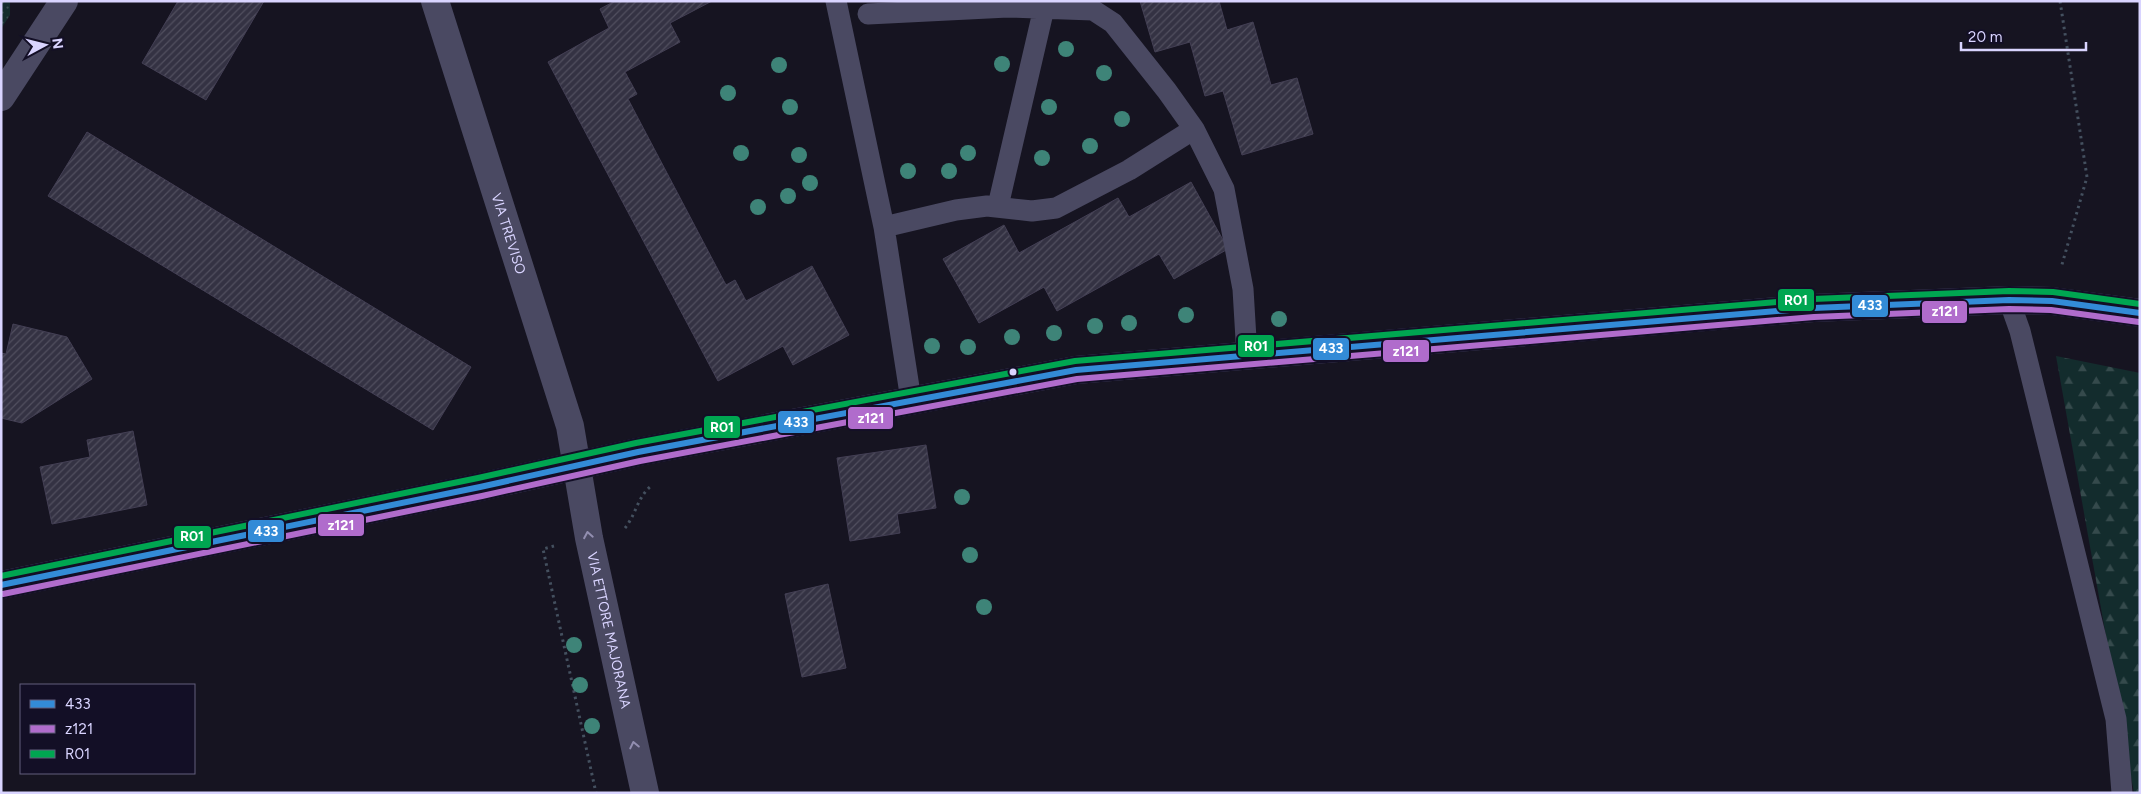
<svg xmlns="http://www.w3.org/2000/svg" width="2141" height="794" font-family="Figtree,sans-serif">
<defs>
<pattern id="green-dots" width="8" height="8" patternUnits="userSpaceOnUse" patternTransform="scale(1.25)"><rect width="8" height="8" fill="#132c2d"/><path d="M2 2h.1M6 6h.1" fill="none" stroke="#354a4c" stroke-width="1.8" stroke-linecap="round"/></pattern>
<pattern id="forest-firs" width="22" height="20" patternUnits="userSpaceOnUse" patternTransform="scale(1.25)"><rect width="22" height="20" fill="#132c2d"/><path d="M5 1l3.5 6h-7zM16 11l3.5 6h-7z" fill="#354a4c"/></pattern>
<pattern id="building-hatch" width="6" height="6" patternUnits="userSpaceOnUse" patternTransform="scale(1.25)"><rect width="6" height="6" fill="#343243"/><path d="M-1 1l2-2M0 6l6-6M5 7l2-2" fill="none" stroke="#514f5f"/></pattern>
</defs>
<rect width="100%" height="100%" fill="#161421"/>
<!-- green -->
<path fill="url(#green-dots)" d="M 1,1 L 10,1 L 10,15 L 1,29 Z"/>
<!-- forest -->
<path fill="url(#forest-firs)" d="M 2056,356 L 2140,373 L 2140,793 L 2134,793 Z"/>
<!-- building -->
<path fill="url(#building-hatch)" stroke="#433f54" d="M 178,1 L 264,1 L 206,100 L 142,63 Z
M 615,1 L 712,1 L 670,23 L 680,42 L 625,72 L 637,94 L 628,99 L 726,285 L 735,280 L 746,301 L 812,266 L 849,335 L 793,365 L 783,346 L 718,381 L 548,62 L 609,28 L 600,9 Z
M 1140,1 L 1219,1 L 1227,30 L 1253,22 L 1271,85 L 1297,78 L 1313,134 L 1242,155 L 1223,91 L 1205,96 L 1190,42 L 1155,52 Z
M 87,132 L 471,367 L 433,430 L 48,196 Z
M 1191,182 L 1228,249 L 1174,279 L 1159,254 L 1057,311 L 1044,287 L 979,323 L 943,259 L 1004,225 L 1019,253 L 1118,198 L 1129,217 Z
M 13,324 L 67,337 L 92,379 L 22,423 L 1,418 L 1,353 L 6,354 Z
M 133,431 L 147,505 L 52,524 L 40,467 L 90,457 L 87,440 Z
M 926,445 L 936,508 L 897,514 L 900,533 L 850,541 L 837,458 Z
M 828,584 L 846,668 L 802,677 L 785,594 Z"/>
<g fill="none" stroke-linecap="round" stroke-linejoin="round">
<!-- path -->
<path stroke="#44505f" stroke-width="3" stroke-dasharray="2.5 4" stroke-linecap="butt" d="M 2060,1 L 2087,177 L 2061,268
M 625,528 C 635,516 638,497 650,487
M 554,546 L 543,549 L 596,793"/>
<!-- lane -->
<path stroke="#4a4962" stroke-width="21" d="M 836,1 L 884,227 L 911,400
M 868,14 L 1008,7 L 1093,10 L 1113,23 L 1167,91 L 1194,129 L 1224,189 L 1243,289 L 1247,356
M 998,206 L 1044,8
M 884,227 L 956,210 L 987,206 L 1032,211 L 1056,208 L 1129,170 L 1194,129
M 2009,300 L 2020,331 L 2116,719 L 2122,793"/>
<!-- street -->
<g stroke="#4a4962" stroke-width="28">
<path id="s1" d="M 435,1 L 570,426 L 589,538 L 645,793"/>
<path d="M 1,97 L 64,1"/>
</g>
<!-- secondary -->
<path stroke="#575674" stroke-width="28" d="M 1,585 L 480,487 L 638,452 L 1076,370 L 1813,308 L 2009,300 L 2052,301 L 2140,313"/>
<defs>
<path id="bus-1" d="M 1,585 L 480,487 L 638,452 L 1076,370 L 1813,308 L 2009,300 L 2052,301 L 2140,313"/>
<path id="bus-2" d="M 3,594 L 482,496 L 640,461 L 1077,379 L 1814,317 L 2009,309 L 2051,310 L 2139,322"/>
<path id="bus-3" d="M 1,576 L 478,478 L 636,443 L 1075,361 L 1813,299 L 2009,291 L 2053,292 L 2140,304"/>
</defs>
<!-- bus-1 casing -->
<use href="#bus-1" stroke="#130f26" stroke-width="10"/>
<!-- bus-2 casing -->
<use href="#bus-2" stroke="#130f26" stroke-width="10"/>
<!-- bus-3 casing -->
<use href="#bus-3" stroke="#130f26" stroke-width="10"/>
<!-- bus-1 -->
<use href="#bus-1" stroke="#338bd7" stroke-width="6"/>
<!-- bus-2 -->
<use href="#bus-2" stroke="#b06ccc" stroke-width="6"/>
<!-- bus-3 -->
<use href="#bus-3" stroke="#00a651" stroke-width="6"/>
</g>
<!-- trees -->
<g fill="#3e8478">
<circle cx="1066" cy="49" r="8"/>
<circle cx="1002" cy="64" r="8"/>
<circle cx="779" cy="65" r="8"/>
<circle cx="1104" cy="73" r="8"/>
<circle cx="728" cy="93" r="8"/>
<circle cx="790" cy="107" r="8"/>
<circle cx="1049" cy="107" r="8"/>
<circle cx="1122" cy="119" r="8"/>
<circle cx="1090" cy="146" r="8"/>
<circle cx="741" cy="153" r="8"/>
<circle cx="968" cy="153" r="8"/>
<circle cx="799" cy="155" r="8"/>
<circle cx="1042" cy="158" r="8"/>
<circle cx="908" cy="171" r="8"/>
<circle cx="949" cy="171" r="8"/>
<circle cx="810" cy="183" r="8"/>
<circle cx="788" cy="196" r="8"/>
<circle cx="758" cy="207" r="8"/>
<circle cx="1186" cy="315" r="8"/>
<circle cx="1279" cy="319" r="8"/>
<circle cx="1129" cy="323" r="8"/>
<circle cx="1095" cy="326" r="8"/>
<circle cx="1054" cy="333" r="8"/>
<circle cx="1012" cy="337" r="8"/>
<circle cx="932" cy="346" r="8"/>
<circle cx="968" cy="347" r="8"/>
<circle cx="962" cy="497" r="8"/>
<circle cx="970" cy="555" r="8"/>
<circle cx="984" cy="607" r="8"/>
<circle cx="574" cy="645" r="8"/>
<circle cx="580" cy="685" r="8"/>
<circle cx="592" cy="726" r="8"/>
</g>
<!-- one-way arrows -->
<defs><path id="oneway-chevron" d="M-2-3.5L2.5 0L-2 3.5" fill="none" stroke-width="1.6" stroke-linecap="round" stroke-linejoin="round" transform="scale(1.25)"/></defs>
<g stroke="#928eb0">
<use href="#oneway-chevron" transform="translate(588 535) rotate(-100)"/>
<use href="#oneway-chevron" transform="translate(634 745) rotate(-102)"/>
</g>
<!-- markers -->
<circle fill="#d9d4ff" stroke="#130f26" stroke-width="2" cx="1013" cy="372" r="4.5"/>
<g text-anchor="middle" stroke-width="5" stroke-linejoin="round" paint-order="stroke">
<!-- street labels -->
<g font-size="14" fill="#d9d4ff" stroke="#130f26">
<text dy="5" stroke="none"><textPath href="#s1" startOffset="244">VIA TREVISO</textPath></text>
<text dy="5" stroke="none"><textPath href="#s1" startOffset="654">VIA ETTORE MAJORANA</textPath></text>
</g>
</g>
<g stroke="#130f26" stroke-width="2">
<rect x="1777" y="288" width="38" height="24" rx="5" fill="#00a651"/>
<rect x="1851" y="294" width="38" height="24" rx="5" fill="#338bd7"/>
<rect x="1921" y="300" width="47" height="24" rx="5" fill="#b06ccc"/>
<rect x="1237" y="334" width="38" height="24" rx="5" fill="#00a651"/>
<rect x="1312" y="337" width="38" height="24" rx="5" fill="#338bd7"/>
<rect x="1382" y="339" width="48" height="24" rx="5" fill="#b06ccc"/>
<rect x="847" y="406" width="47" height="24" rx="5" fill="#b06ccc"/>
<rect x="777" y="410" width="38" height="24" rx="5" fill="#338bd7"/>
<rect x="703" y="415" width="38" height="24" rx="5" fill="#00a651"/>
<rect x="317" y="513" width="48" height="24" rx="5" fill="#b06ccc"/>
<rect x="247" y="519" width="38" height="24" rx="5" fill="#338bd7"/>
<rect x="173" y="525" width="39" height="24" rx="5" fill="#00a651"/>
</g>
<g font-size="14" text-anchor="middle" font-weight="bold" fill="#fff">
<text x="1796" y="305">R01</text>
<text x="1870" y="310">433</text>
<text x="1945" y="316">z121</text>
<text x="1256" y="351">R01</text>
<text x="1331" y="353">433</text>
<text x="1406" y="356">z121</text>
<text x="871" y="423">z121</text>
<text x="796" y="427">433</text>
<text x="722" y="432">R01</text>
<text x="341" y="530">z121</text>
<text x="266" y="536">433</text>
<text x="192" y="541">R01</text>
</g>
<!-- border -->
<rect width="2141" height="794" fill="none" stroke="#d9d4ff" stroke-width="5"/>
<!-- legend -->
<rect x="20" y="684" width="175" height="90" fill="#130f26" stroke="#625e7d"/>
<rect x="30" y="700" width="25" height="8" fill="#338bd7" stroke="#625e7d"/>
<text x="65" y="709" font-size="15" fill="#d9d4ff">433</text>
<rect x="30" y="725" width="25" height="8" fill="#b06ccc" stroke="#625e7d"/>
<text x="65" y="734" font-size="15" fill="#d9d4ff">z121</text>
<rect x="30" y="750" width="25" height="8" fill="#00a651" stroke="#625e7d"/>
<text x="65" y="759" font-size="15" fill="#d9d4ff">R01</text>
<!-- north arrow -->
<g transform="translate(45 45) rotate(83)" stroke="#130f26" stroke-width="4" paint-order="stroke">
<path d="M0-4L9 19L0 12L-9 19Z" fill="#d9d4ff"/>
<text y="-8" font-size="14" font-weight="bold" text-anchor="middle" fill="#d9d4ff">N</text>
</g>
<!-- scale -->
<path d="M1961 42v8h125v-8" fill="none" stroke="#d9d4ff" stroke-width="2.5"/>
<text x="1968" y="42" font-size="15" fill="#d9d4ff" stroke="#130f26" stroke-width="4" paint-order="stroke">20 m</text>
</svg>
